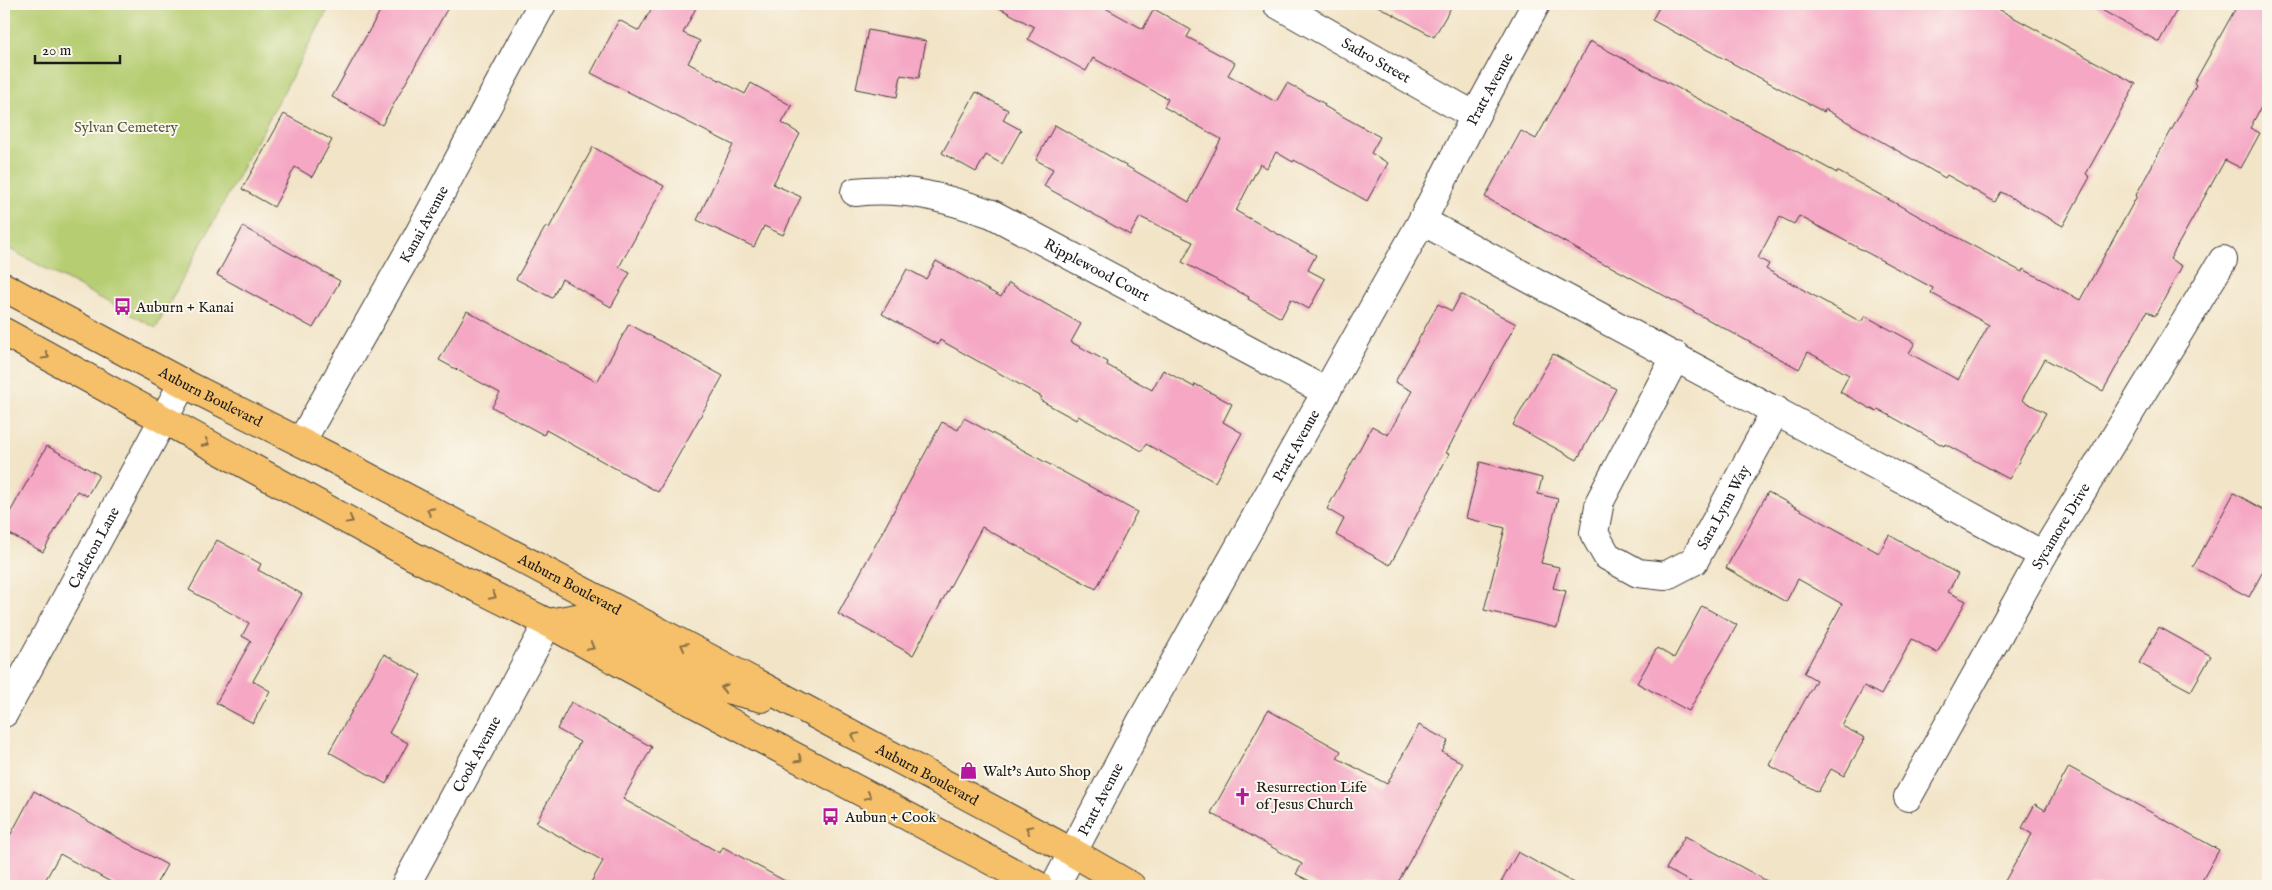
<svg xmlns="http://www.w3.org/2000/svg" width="2272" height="890" font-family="'IM FELL English',serif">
<rect width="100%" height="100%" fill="#fbf7ec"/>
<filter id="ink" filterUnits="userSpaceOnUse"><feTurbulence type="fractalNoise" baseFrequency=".02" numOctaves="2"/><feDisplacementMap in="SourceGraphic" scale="10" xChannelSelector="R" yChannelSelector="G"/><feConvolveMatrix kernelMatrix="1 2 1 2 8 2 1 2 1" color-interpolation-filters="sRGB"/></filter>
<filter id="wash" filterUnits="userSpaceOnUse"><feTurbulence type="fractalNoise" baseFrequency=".0096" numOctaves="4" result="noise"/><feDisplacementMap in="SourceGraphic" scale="20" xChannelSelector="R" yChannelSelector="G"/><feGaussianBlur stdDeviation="1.12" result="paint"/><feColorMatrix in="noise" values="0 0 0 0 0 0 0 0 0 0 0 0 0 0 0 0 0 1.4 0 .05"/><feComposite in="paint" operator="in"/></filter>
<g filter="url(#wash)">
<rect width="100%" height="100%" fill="#f2e4c7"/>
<!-- green -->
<path fill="#b6cd72" stroke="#697447" d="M 4,4 L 331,4 L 156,328 L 4,246 Z"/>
<g id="blocks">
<!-- building -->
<path fill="#f5a7c4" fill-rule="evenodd" d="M 384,4 L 450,4 L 382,125 L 332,97 Z
M 654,4 L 698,4 L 683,33 L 700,41 L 688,63 L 745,94 L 751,83 L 792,106 L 782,123 L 800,134 L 773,184 L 801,197 L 783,235 L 764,226 L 754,247 L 697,220 L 733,145 L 591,73 L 619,20 L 639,31 Z
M 992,4 L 1098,4 L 1143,29 L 1154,9 L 1191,30 L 1187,37 L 1235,63 L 1228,75 L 1276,102 L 1287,83 L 1325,104 L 1324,106 L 1380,137 L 1371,153 L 1388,163 L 1367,201 L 1294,160 L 1293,162 L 1276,152 L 1267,168 L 1260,164 L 1236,211 L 1316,255 L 1308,270 L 1325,279 L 1309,309 L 1291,299 L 1281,318 L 1248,299 L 1249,297 L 1182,262 L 1193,242 L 1140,217 L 1130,235 L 1044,186 L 1053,169 L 1036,160 L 1055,125 L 1189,202 L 1221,139 L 1164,107 L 1168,99 L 1093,58 L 1086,71 L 1028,39 L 1034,27 Z
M 1374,4 L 1453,4 L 1434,37 Z
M 1661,4 L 1989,4 L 2136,84 L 2086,174 L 2090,177 L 2063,226 L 2001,192 L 1995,202 L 1947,175 L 1945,178 L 1825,109 L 1824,112 L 1702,47 L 1652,20 Z
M 2091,4 L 2180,4 L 2159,42 Z
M 2238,4 L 2268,4 L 2268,94 L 2250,128 L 2260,133 L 2241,168 L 2225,160 L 2170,259 L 2182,266 L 2155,316 L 2147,311 L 2103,391 L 2045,359 L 2022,400 L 2046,413 L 2009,479 L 1945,444 L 1944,446 L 1878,409 L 1877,412 L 1840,392 L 1849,375 L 1808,352 L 1799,369 L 1606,264 L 1605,265 L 1485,197 L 1521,131 L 1536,139 L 1590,41 L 1837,173 L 1837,171 L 1960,239 L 2022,272 L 2023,269 L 2080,300 L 2137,196 L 2136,195 L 2196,85 L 2194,83 ZM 1799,216 L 1933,288 L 1931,293 L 1989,325 L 1958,380 L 1909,353 L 1915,343 L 1865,316 L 1861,322 L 1766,269 L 1769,264 L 1758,258 L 1780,217 L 1794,224 Z
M 868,30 L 926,41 L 919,78 L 901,75 L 897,97 L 856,89 Z
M 976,92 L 1008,110 L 1003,120 L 1021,130 L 1002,164 L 986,155 L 976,172 L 942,153 Z
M 284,114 L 332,140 L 312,177 L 295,167 L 274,207 L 242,189 Z
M 593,147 L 664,186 L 619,267 L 630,273 L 611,307 L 562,279 L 552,298 L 516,279 L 546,226 L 549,228 Z
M 243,227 L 340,281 L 313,328 L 217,275 Z
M 936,261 L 1001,297 L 1009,283 L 1081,324 L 1071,342 L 1108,362 L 1107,365 L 1152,390 L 1163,370 L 1194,387 L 1195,384 L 1232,404 L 1223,422 L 1242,433 L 1215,482 L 1146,444 L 1142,451 L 1078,416 L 1076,420 L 1040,400 L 1042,397 L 940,340 L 938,345 L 882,314 L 907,269 L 926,279 Z
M 1461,294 L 1516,324 L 1481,386 L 1446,453 L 1449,454 L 1390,565 L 1336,535 L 1344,519 L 1327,509 L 1372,426 L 1388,435 L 1412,391 L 1395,382 L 1438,304 L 1452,311 Z
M 467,311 L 597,382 L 629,324 L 723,376 L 658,492 L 546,430 L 544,435 L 492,407 L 500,393 L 439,360 Z
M 1553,354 L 1616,389 L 1577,460 L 1513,425 Z
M 964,418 L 1137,512 L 1096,589 L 982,527 L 913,655 L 838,614 L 942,422 L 958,430 Z
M 47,446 L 99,475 L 87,496 L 77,491 L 43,552 L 4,531 L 4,523 Z
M 1480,462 L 1542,478 L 1538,494 L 1558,499 L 1541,563 L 1559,567 L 1553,588 L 1566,591 L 1557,628 L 1484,610 L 1505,528 L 1466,518 Z
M 1768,492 L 1879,553 L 1889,535 L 1958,574 L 1948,592 L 1966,601 L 1937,653 L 1912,639 L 1881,695 L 1864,686 L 1842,726 L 1865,738 L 1844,776 L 1831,769 L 1818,792 L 1769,765 L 1816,680 L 1804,673 L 1842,604 L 1798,579 L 1786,602 L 1726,568 Z
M 2234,493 L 2268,512 L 2268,562 L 2249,597 L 2193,567 Z
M 217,540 L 261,564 L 258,570 L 302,594 L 253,681 L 270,691 L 253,723 L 216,703 L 251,641 L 242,636 L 249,623 L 189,590 Z
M 1702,606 L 1737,625 L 1689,711 L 1637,683 L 1657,648 L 1674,658 Z
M 2159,627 L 2211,656 L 2191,691 L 2139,663 Z
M 384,654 L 421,675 L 389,733 L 408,743 L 386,784 L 329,752 Z
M 571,702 L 652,747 L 623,799 L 720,853 L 723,847 L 794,886 L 589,886 L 603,861 L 536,823 L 580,742 L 557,729 Z
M 1268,710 L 1341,751 L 1337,758 L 1387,784 L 1419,725 L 1448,741 L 1442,752 L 1463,763 L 1396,886 L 1319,886 L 1296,874 L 1302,864 L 1211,813 Z
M 2069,767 L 2219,850 L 2199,886 L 2002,886 L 2032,834 L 2022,828 L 2035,804 L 2045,810 Z
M 34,791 L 167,865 L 155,886 L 118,886 L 60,854 L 42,886 L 4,886 L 4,847 Z
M 1685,836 L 1776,886 L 1698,886 L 1666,869 Z
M 1518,852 L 1579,886 L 1499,886 Z"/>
</g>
</g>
<g filter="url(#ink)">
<use href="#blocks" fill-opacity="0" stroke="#3c3a36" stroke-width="1"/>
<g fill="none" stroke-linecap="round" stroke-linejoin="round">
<defs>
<g id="minor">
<path id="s1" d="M 1277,4 L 1475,116"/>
<path id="s2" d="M 855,192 C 905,186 945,198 992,214 L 1325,391"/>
<path d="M 1422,221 L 2043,555"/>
<path id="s3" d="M 1676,356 L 1600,501 L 1594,533 L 1607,556 L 1638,573 L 1665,576 L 1694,561 L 1776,410"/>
<path id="s4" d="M 301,442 L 415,241 L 542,4"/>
<path id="s5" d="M 4,713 L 183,383"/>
<path id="s6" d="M 1908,797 L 2043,555 L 2223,260"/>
<path id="s7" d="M 405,886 L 548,623"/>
<path id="s8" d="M 1055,886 L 1142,720 L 1422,221 L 1475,116 L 1536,4"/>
</g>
<g id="major">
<path id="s9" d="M 4,287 L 183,383 L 328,456 L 805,709 L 1072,852 L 1131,886"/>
<path d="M 4,332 L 413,556 L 548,623 L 673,692 L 1039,886"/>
<path d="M 548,623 L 582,617 L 718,687 L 762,698"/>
</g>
</defs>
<!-- minor casing -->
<use href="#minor" stroke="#3c3a36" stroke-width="30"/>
<!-- major casing -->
<use href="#major" stroke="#3c3a36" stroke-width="30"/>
<!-- minor -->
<use href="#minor" stroke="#fff" stroke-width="28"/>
<!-- major -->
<use href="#major" stroke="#f6c06b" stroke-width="28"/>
</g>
<!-- one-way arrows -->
<defs><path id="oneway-chevron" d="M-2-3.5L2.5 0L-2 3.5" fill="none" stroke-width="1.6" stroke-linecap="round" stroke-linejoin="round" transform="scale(1.25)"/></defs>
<g stroke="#896e44">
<use href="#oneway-chevron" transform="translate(46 356) rotate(29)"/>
<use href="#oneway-chevron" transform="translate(206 443) rotate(28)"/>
<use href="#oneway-chevron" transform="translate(430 511) rotate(-152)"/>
<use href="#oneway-chevron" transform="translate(350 520) rotate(29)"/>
<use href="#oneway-chevron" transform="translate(493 596) rotate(26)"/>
<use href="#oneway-chevron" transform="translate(684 646) rotate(-152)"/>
<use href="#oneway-chevron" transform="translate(591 647) rotate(29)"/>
<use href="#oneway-chevron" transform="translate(724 688) rotate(-164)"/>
<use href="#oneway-chevron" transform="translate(855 736) rotate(-151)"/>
<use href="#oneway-chevron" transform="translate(799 759) rotate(29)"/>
<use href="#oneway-chevron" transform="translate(868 796) rotate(28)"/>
<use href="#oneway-chevron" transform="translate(1029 829) rotate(-152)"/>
</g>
</g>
<!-- icons -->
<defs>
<symbol id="bus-bare" viewBox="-9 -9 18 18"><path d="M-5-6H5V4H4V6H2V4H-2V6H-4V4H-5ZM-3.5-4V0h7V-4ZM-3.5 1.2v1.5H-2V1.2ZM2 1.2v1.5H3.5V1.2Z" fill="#b5179e" stroke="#fbf7ec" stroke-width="2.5" paint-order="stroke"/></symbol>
<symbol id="shop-bare" viewBox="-9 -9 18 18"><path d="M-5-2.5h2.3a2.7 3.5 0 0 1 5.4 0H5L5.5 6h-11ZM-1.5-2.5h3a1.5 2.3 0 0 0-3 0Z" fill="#b5179e" stroke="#fbf7ec" stroke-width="2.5" paint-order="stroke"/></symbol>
<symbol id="church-bare" viewBox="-9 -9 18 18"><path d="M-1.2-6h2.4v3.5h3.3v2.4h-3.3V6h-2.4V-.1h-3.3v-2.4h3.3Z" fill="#b5179e" stroke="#fbf7ec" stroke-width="2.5" paint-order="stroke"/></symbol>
</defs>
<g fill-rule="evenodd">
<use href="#bus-bare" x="110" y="294" width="25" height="25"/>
<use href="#shop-bare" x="956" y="758" width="25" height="25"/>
<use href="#church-bare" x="1230" y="784" width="25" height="25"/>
<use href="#bus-bare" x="818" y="804" width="25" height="25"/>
</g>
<g text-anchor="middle" stroke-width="4" stroke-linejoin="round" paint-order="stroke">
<!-- street labels -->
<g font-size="15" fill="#1c1c1c" stroke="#fbf7ec">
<text dy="5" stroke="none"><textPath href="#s1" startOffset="114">Sadro Street</textPath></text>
<text dy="5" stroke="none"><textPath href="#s8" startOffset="908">Pratt Avenue</textPath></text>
<text dy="5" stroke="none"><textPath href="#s4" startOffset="250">Kanai Avenue</textPath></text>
<text dy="5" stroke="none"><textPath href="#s2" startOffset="259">Ripplewood Court</textPath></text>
<text dy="5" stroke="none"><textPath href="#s9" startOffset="234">Auburn Boulevard</textPath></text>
<text dy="5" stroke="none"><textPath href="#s8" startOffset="502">Pratt Avenue</textPath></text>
<text dy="5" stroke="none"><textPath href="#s3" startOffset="379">Sara Lynn Way</textPath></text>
<text dy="5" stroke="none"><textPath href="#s6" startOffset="311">Sycamore Drive</textPath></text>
<text dy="5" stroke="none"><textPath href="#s5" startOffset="188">Carleton Lane</textPath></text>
<text dy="5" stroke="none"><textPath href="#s9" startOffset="639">Auburn Boulevard</textPath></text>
<text dy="5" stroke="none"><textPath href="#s7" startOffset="150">Cook Avenue</textPath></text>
<text dy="5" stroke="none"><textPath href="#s9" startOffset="1044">Auburn Boulevard</textPath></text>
<text dy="5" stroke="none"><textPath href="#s8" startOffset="98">Pratt Avenue</textPath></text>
</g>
<!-- park labels -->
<g font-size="15" fill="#525a3a" stroke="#fbf7ec">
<text x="126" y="132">Sylvan Cemetery</text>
</g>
<!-- poi labels -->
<g font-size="15" fill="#1c1c1c" stroke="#fbf7ec" text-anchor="start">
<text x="136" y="312">Auburn + Kanai</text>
<text x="983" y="776">Walt's Auto Shop</text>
<text x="1256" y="792">Resurrection Life<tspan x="1256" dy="17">of Jesus Church</tspan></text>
<text x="845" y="822">Aubun + Cook</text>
</g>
</g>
<!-- margin -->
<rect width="2272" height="890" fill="none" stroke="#fbf7ec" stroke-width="20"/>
<!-- scale -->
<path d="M35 55v8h85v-8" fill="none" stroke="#1c1c1c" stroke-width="2.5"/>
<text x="42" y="55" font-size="15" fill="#1c1c1c" stroke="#fbf7ec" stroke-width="4" paint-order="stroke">20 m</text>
</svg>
